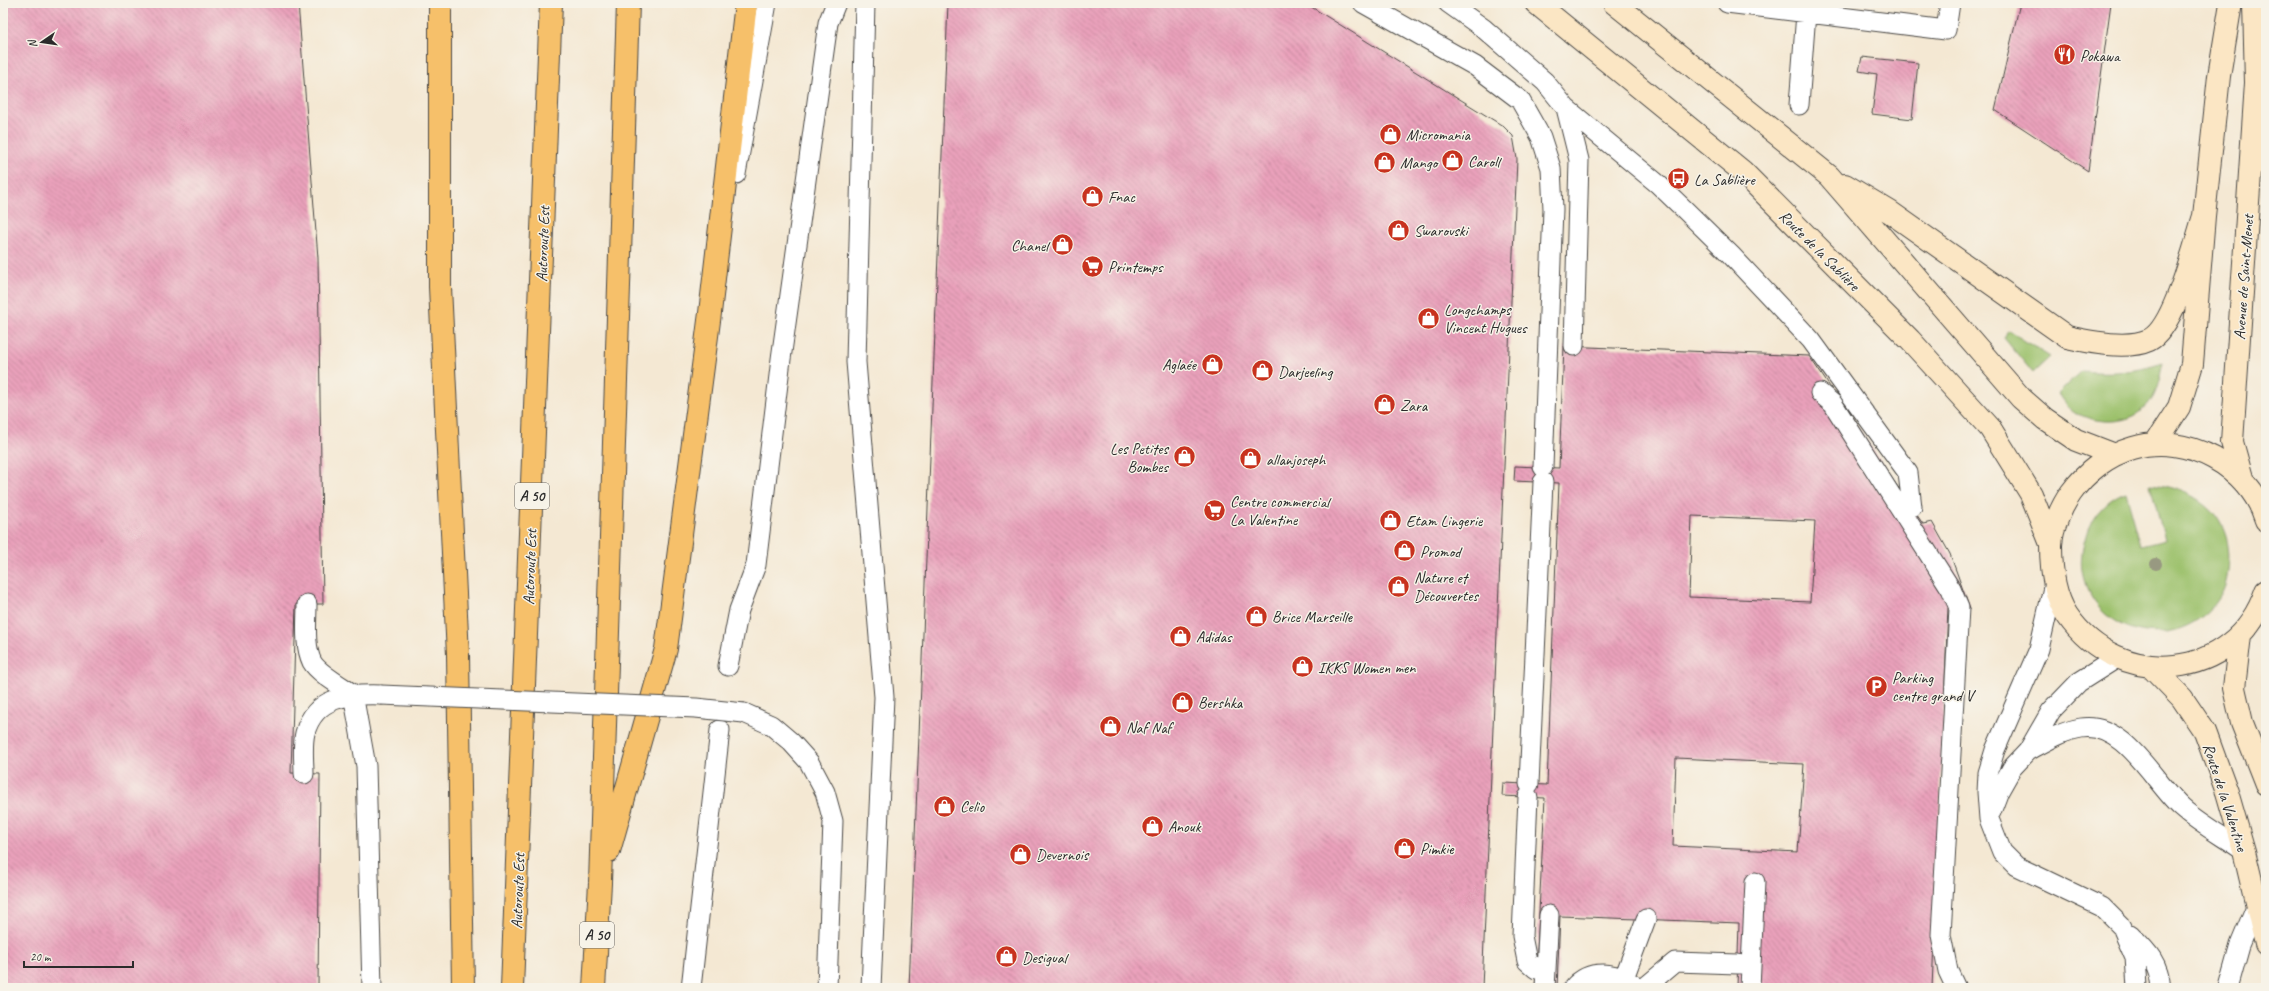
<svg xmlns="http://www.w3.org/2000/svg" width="2269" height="991" font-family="Caveat,sans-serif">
<defs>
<pattern id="building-back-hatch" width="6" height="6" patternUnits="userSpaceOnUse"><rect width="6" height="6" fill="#eaa1bb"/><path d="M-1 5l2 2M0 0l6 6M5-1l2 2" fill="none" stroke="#be8398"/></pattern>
</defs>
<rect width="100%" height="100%" fill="#f7f3e8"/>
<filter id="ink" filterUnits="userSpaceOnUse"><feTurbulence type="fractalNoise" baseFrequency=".025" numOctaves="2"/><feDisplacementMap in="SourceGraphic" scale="8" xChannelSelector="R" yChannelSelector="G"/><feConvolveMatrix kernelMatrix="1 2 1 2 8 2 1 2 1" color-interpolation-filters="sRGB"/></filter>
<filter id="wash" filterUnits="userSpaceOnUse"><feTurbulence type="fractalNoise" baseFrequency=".012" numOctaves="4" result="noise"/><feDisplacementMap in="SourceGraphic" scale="16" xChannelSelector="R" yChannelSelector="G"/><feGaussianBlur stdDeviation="0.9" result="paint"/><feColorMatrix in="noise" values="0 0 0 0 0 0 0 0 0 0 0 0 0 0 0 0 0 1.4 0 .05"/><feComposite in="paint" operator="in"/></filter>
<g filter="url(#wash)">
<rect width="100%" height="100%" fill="#f4e8d3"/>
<!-- grass -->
<path fill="#9cc16c" stroke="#64764c" d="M 2008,330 L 2050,357 L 2033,373 L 2004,338 Z
M 2163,363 C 2160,375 2158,390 2151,401 C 2134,428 2088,426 2067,406 C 2064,403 2061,398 2058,394 L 2082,371 C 2111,374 2135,372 2163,363 Z
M 2150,484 C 2207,490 2239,525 2226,582 C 2223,595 2214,607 2204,615 C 2161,651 2092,630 2082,571 C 2080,558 2083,545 2087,532 C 2092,516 2109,497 2126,492 L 2141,546 L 2165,540 Z"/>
<g id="blocks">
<!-- building -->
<path fill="url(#building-back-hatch)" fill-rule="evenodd" d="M 3,3 L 298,3 L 318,258 L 323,604 L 296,604 L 291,773 L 320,774 L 318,988 L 3,988 Z
M 948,3 L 1305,3 L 1503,126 L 1513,136 L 1517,159 L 1482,988 L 909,988 Z
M 2020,3 L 2111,3 L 2088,171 L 1995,110 Z
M 1862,57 L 1918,63 L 1912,119 L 1872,114 L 1877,74 L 1859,71 Z
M 1564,346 L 1809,356 L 1923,524 L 1932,522 L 1950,554 L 1970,609 L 1948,608 L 1932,988 L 1737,988 L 1739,923 L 1560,916 L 1557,988 L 1535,988 L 1545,798 L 1502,796 L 1503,783 L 1547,785 L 1559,483 L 1514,481 L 1515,466 L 1559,468 ZM 1692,516 L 1815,521 L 1810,602 L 1689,597 ZM 1676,758 L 1804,764 L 1798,852 L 1673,846 Z"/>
</g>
</g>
<g filter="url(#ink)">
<use href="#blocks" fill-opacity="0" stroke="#494744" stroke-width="1"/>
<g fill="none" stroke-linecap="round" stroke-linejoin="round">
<defs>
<path id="service" d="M 865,3 L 856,362 L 884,697 L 871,988
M 1363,3 L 1475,66 L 1520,100 L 1541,137 L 1551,168 L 1553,209 L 1543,467
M 1448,3 L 1483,28 L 1545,82 L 1566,108 L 1579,160 L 1574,346
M 1727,3 L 1946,30 L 1950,3
M 1799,105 L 1806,13
M 1566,108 L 1658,184 L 1684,209 L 1731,255 L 1811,340 L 1908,473 L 1912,507
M 736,174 L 767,3
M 1820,393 L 1833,404 L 1951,589 L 1959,608 L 1941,935 L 1948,971 L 1956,988
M 2054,583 L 2039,649 L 1995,750 L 1988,773 L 1987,792 L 1989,819 L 2002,852 L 2016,866 L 2102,907 L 2122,927 L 2135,957 L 2137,988
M 307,604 C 307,622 304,645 312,662 C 318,673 343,687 353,694 L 366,766 L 372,988
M 728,666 L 739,610 L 756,565 L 781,359 L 828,23 L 836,3
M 744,713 L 771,725 L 791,742 L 809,762 L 825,792 L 833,821 L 827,988
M 2028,751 C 2045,742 2062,731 2081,728 C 2125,721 2154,783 2182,808 C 2200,824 2224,837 2244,851
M 304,774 C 304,761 302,745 305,733 C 315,696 349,694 381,695
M 1529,784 L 1543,482
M 1528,797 L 1522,936 L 1527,961 L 1536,969
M 1991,812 L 1999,791 L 2012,768 L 2028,751 L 2051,711 L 2079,682 L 2117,658
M 2130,934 C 2147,951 2159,962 2161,988
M 1624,978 L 1646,919
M 691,988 L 720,730
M 1545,988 L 1549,915
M 1573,988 C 1590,967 1620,972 1638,988
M 1644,988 L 1675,962 L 1738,964
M 1750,988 L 1755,882
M 2228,988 L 2240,945 L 2257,904"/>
<path id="secondary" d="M 1536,3 L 1742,171 L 1910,340 L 1990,428 L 2031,494 L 2051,544
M 1614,3 L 1829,176 L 2021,398 L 2045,419 L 2076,440 L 2115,455
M 1845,185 L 1890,212 L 2067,337 C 2089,342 2127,350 2149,340 C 2175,328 2195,243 2204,216
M 2155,444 L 2179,407 L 2192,364 L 2204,216 L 2219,76 L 2231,3
M 2242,478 L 2232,442 L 2256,83 L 2254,3
M 2266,520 C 2250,467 2187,432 2133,448 C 2108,455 2086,472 2071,493 C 2061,507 2052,528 2051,545 C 2051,568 2054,595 2067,615 C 2120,692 2235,682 2266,591
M 2240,635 L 2234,688 L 2242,723 L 2266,784
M 2152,667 L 2182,698 L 2205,732 L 2227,792 L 2244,851 L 2266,944"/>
<path id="motorway" d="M 440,3 L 440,287 L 458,655 L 463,988
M 609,851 L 666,649 L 710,313 L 746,3
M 512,988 L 551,3
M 594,988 L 600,883 L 628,3"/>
</defs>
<!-- service casing -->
<use href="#service" stroke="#494744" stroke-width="21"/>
<!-- secondary casing -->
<use href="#secondary" stroke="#494744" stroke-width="24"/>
<!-- motorway casing -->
<use href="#motorway" stroke="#494744" stroke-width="24"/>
<!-- service -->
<use href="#service" stroke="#fff" stroke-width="19"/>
<!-- secondary -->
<use href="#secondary" stroke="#fbe6c4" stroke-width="22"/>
<!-- motorway -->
<use href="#motorway" stroke="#f6c06b" stroke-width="22"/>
<defs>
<path id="service-bridge" d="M 381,695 L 696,708 L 744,713"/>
</defs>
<!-- service-bridge casing -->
<use href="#service-bridge" stroke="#494744" stroke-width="21" stroke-linecap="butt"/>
<!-- service-bridge -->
<use href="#service-bridge" stroke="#fff" stroke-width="19"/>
</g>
<!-- trees -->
<circle fill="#989981" cx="2156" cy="564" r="6"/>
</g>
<!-- icons -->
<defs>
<symbol id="restaurant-disc" viewBox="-11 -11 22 22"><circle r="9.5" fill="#c8321e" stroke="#f7f3e8"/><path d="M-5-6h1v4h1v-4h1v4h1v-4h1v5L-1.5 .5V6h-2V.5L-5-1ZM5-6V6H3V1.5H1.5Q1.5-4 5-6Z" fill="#fff"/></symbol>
<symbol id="shop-disc" viewBox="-11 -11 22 22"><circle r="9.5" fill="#c8321e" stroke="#f7f3e8"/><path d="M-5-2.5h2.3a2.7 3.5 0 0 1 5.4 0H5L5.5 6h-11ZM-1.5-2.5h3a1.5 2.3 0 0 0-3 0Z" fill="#fff"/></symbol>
<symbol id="bus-disc" viewBox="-11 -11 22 22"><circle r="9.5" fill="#c8321e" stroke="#f7f3e8"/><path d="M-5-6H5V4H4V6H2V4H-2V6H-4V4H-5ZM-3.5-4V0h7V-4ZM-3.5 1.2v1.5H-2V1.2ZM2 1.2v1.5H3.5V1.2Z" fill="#fff"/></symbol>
<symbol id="supermarket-disc" viewBox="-11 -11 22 22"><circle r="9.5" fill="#c8321e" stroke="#f7f3e8"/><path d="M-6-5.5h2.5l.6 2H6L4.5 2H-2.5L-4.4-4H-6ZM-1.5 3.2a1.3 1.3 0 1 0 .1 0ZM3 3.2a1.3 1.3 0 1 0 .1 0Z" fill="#fff"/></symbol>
<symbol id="parking-disc" viewBox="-11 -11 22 22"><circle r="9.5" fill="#c8321e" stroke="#f7f3e8"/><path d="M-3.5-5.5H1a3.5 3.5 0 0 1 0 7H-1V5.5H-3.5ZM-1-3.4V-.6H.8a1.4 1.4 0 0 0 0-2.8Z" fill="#fff"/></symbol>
</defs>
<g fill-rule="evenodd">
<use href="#restaurant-disc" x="2052" y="42" width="25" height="25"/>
<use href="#shop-disc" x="1378" y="122" width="25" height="25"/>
<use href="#shop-disc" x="1440" y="148" width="25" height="25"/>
<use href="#shop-disc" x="1372" y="150" width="25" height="25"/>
<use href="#bus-disc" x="1666" y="166" width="25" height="25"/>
<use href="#shop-disc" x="1080" y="184" width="25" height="25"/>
<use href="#shop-disc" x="1386" y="218" width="25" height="25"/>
<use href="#shop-disc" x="1050" y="232" width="25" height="25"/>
<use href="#supermarket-disc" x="1080" y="254" width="25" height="25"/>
<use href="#shop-disc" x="1416" y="306" width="25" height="25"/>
<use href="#shop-disc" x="1200" y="352" width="25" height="25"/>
<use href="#shop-disc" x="1250" y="358" width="25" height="25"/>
<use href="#shop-disc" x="1372" y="392" width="25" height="25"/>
<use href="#shop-disc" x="1172" y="444" width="25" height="25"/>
<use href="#shop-disc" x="1238" y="446" width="25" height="25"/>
<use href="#supermarket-disc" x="1202" y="498" width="25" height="25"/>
<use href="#shop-disc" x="1378" y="508" width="25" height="25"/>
<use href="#shop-disc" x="1392" y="538" width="25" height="25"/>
<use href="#shop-disc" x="1386" y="574" width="25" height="25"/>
<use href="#shop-disc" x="1244" y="604" width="25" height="25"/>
<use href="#shop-disc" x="1168" y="624" width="25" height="25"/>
<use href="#shop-disc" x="1290" y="654" width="25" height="25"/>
<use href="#parking-disc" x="1864" y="674" width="25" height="25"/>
<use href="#shop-disc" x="1170" y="690" width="25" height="25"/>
<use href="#shop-disc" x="1098" y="714" width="25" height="25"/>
<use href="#shop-disc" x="932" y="794" width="25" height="25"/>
<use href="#shop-disc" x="1140" y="814" width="25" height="25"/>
<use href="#shop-disc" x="1392" y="836" width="25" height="25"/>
<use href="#shop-disc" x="1008" y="842" width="25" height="25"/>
<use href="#shop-disc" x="994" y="944" width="25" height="25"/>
</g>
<g text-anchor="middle" stroke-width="3" stroke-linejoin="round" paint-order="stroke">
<!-- shield labels -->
<g fill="#f7f3e8" stroke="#686764" stroke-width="1">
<rect x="515" y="483" width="34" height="26" rx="3"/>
<rect x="580" y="922" width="34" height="26" rx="3"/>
</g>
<g font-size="15" font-weight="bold" fill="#2b2b2b">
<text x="532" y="501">A 50</text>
<text x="597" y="940">A 50</text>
</g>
<!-- poi labels -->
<g font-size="16" fill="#2b2b2b" stroke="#f7f3e8" text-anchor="start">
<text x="2080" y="61">Pokawa</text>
<text x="1406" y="140">Micromania</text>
<text x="1468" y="167">Caroll</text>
<text x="1400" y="168">Mango</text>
<text x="1694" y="185">La Sablière</text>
<text x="1108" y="202">Fnac</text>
<text x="1414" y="236">Swarovski</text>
<text x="1048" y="251" text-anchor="end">Chanel</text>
<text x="1108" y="272">Printemps</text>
<text x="1444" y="315">Longchamps<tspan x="1444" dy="18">Vincent Hugues</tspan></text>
<text x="1196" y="370" text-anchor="end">Aglaée</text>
<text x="1278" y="377">Darjeeling</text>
<text x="1400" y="411">Zara</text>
<text x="1168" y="454" text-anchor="end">Les Petites<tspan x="1168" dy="18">Bombes</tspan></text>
<text x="1266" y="465">allanjoseph</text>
<text x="1230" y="507">Centre commercial<tspan x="1230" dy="18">La Valentine</tspan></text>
<text x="1406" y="526">Etam Lingerie</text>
<text x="1420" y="557">Promod</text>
<text x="1414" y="583">Nature et<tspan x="1414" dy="18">Découvertes</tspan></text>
<text x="1272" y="622">Brice Marseille</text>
<text x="1196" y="642">Adidas</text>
<text x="1318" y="673">IKKS Women men</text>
<text x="1892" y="683">Parking<tspan x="1892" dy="18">centre grand V</tspan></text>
<text x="1198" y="708">Bershka</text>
<text x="1126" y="733">Naf Naf</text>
<text x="960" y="812">Celio</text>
<text x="1168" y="832">Anouk</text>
<text x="1420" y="854">Pimkie</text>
<text x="1036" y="860">Devernois</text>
<text x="1022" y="963">Desigual</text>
</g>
<!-- street labels -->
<g font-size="16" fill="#2b2b2b" stroke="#f7f3e8">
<text transform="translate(542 244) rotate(-88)" y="6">Autoroute Est</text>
<text transform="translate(1820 250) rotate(45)" y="6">Route de la Sablière</text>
<text transform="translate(2243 277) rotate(-86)" y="6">Avenue de Saint-Menet</text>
<text transform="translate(529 567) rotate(-88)" y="6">Autoroute Est</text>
<text transform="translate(2226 797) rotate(72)" y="6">Route de la Valentine</text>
<text transform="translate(517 891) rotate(-88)" y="6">Autoroute Est</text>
</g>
</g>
<!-- margin -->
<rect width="2269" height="991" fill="none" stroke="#f7f3e8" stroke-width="16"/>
<!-- north arrow -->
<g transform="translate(42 42) rotate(257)" stroke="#f7f3e8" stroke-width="3" paint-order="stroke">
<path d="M0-3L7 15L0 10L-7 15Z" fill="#2b2b2b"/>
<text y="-6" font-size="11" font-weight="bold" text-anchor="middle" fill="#2b2b2b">N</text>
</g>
<!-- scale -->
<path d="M24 961v6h109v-6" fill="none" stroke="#2b2b2b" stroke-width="2"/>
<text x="30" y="961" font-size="12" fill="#2b2b2b" stroke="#f7f3e8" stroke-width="3" paint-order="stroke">20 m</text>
</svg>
